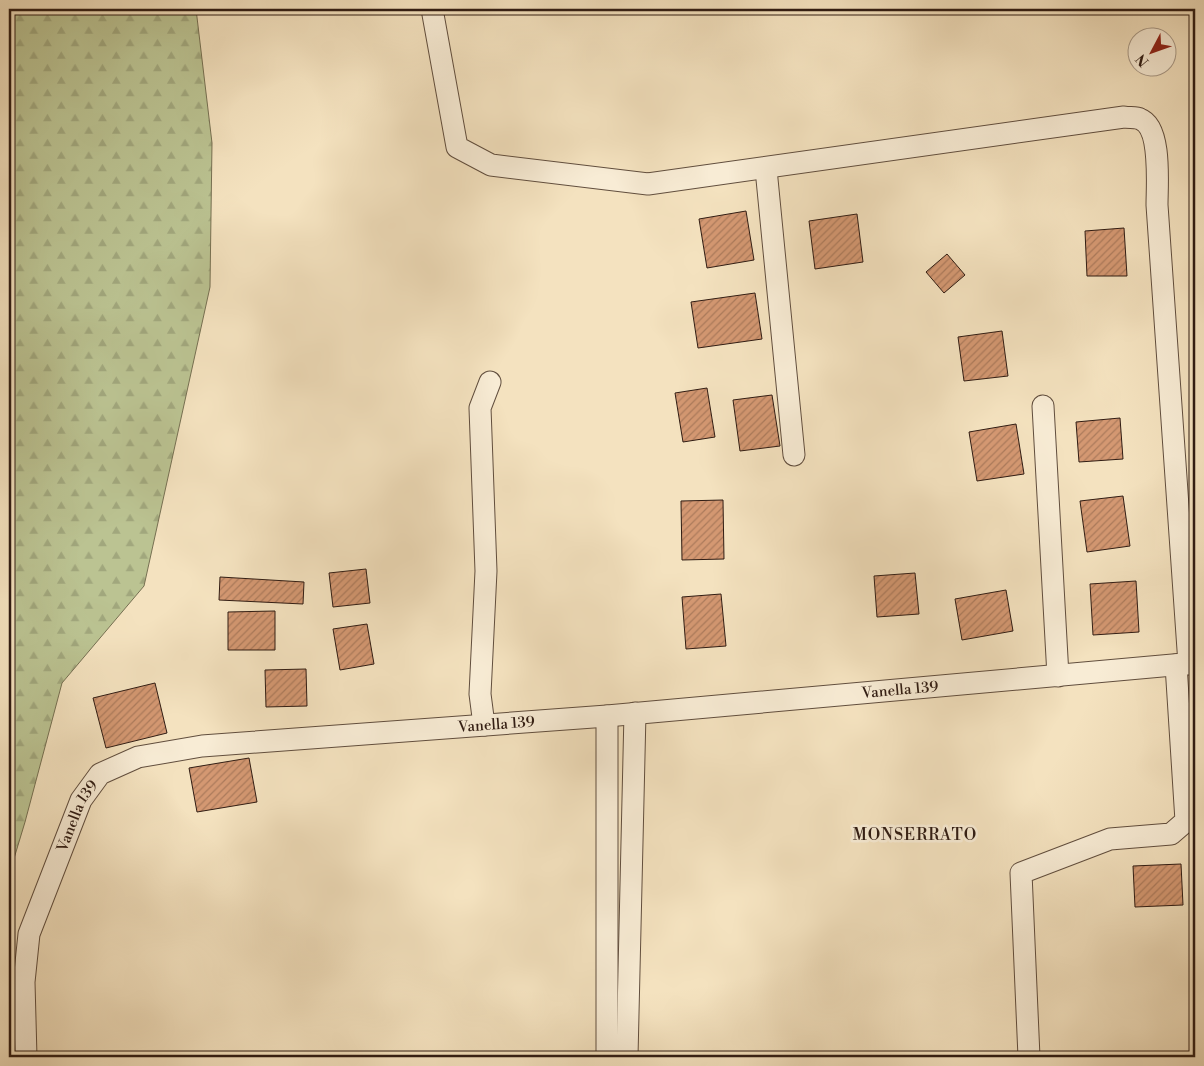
<svg xmlns="http://www.w3.org/2000/svg" width="1204" height="1066" font-family="'Libre Bodoni',serif">
<defs>
<pattern id="forest-firs" width="22" height="20" patternUnits="userSpaceOnUse" patternTransform="scale(1.25)"><rect width="22" height="20" fill="#bbc392"/><path d="M5 1l3.5 6h-7zM16 11l3.5 6h-7z" fill="#a1a77d"/></pattern>
<pattern id="building-hatch" width="6" height="6" patternUnits="userSpaceOnUse" patternTransform="scale(1.25)"><rect width="6" height="6" fill="#d49872"/><path d="M-1 1l2-2M0 6l6-6M5 7l2-2" fill="none" stroke="#ac7b5c"/></pattern>
</defs>
<rect width="100%" height="100%" fill="#f4e2bf"/>
<filter id="stains"><feTurbulence type="fractalNoise" baseFrequency=".004" numOctaves="4"/><feColorMatrix values="0 0 0 0 .2 0 0 0 0 .09 0 0 0 0 .02 0 0 0 .5 -.17"/></filter>
<radialGradient id="worn" r=".72"><stop offset=".6" stop-color="#630" stop-opacity="0"/><stop offset="1" stop-color="#630" stop-opacity=".3"/></radialGradient>
<!-- forest -->
<path fill="url(#forest-firs)" stroke="#767052" d="M 9,9 L 196,9 L 212,143 L 210,287 L 144,586 L 62,683 L 25,822 L 9,875 Z"/>
<!-- building -->
<path fill="url(#building-hatch)" stroke="#301c13" d="M 746,211 L 754,260 L 707,268 L 699,219 Z
M 857,214 L 863,262 L 815,269 L 809,221 Z
M 1124,228 L 1127,276 L 1087,276 L 1085,231 Z
M 947,254 L 965,275 L 944,293 L 926,272 Z
M 755,293 L 762,339 L 698,348 L 691,302 Z
M 1002,331 L 1008,376 L 964,381 L 958,337 Z
M 707,388 L 715,437 L 683,442 L 675,393 Z
M 772,395 L 780,446 L 740,451 L 733,400 Z
M 1120,418 L 1123,459 L 1079,462 L 1076,422 Z
M 1016,424 L 1024,474 L 977,481 L 969,432 Z
M 1123,496 L 1130,546 L 1087,552 L 1080,501 Z
M 723,500 L 724,559 L 682,560 L 681,501 Z
M 366,569 L 370,603 L 333,607 L 329,573 Z
M 915,573 L 919,614 L 877,617 L 874,576 Z
M 220,577 L 304,582 L 303,604 L 219,600 Z
M 1136,581 L 1139,632 L 1093,635 L 1090,584 Z
M 1006,590 L 1013,631 L 962,640 L 955,599 Z
M 721,594 L 726,646 L 686,649 L 682,597 Z
M 275,611 L 275,650 L 228,650 L 228,612 Z
M 367,624 L 374,664 L 340,670 L 333,629 Z
M 306,669 L 307,706 L 266,707 L 265,670 Z
M 155,683 L 167,733 L 106,748 L 93,698 Z
M 249,758 L 257,802 L 197,812 L 189,768 Z
M 1181,864 L 1183,905 L 1135,907 L 1133,866 Z"/>
<g fill="none" stroke-linecap="round" stroke-linejoin="round">
<defs>
<g id="minor">
<path d="M 432,9 L 457,147 L 491,165 L 648,184 L 1124,117 C 1129,118 1136,117 1140,119 C 1162,127 1157,185 1157,205 L 1189,664"/>
<path d="M 766,169 L 794,455"/>
<path d="M 1043,406 L 1058,676"/>
<path d="M 484,725 L 480,694 L 486,571 L 480,408 L 490,382"/>
<path id="s1" d="M 26,1057 L 24,982 L 29,934 L 81,800 L 100,774 L 138,757 L 202,746 L 607,716 L 1195,663"/>
<path d="M 607,1057 L 607,716"/>
<path d="M 627,1057 L 635,713"/>
<path d="M 1029,1057 L 1021,873 L 1110,839 L 1171,834 L 1186,821 L 1176,665"/>
</g>
</defs>
<!-- minor casing -->
<use href="#minor" stroke="#614e3e" stroke-width="23"/>
<!-- minor -->
<use href="#minor" stroke="#f8ecd5" stroke-width="21"/>
</g>
<g text-anchor="middle" stroke-width="5" stroke-linejoin="round" paint-order="stroke">
<!-- street labels -->
<g font-size="15" fill="#301c13" stroke="#f8ecd5">
<text dy="5" stroke="none"><textPath href="#s1" startOffset="1106">Vanella 139</textPath></text>
<text dy="5" stroke="none"><textPath href="#s1" startOffset="701">Vanella 139</textPath></text>
<text dy="5" stroke="none"><textPath href="#s1" startOffset="251">Vanella 139</textPath></text>
</g>
<!-- neighbourhood labels -->
<g font-size="16" letter-spacing="1" fill="#301c13" stroke="#f8ecd5">
<text x="915" y="840">MONSERRATO</text>
</g>
</g>
<!-- margin -->
<rect width="1204" height="1066" fill="none" stroke="#f4e2bf" stroke-width="30"/>
<rect x="10" y="10" width="1184" height="1046" fill="none" stroke="#301c13" stroke-width="2.5"/>
<rect x="15" y="15" width="1174" height="1036" fill="none" stroke="#301c13"/>
<!-- north arrow -->
<g transform="translate(1152 52) rotate(229)"><circle r="24" fill="#f8ecd5" stroke="#a89987"/>
<path d="M0-4L9 19L0 12L-9 19Z" fill="#8f2418"/>
<text y="-8" font-size="14" font-weight="bold" text-anchor="middle" fill="#301c13">N</text>
</g>
<rect width="100%" height="100%" filter="url(#stains)"/>
<rect width="100%" height="100%" fill="url(#worn)"/>
</svg>
